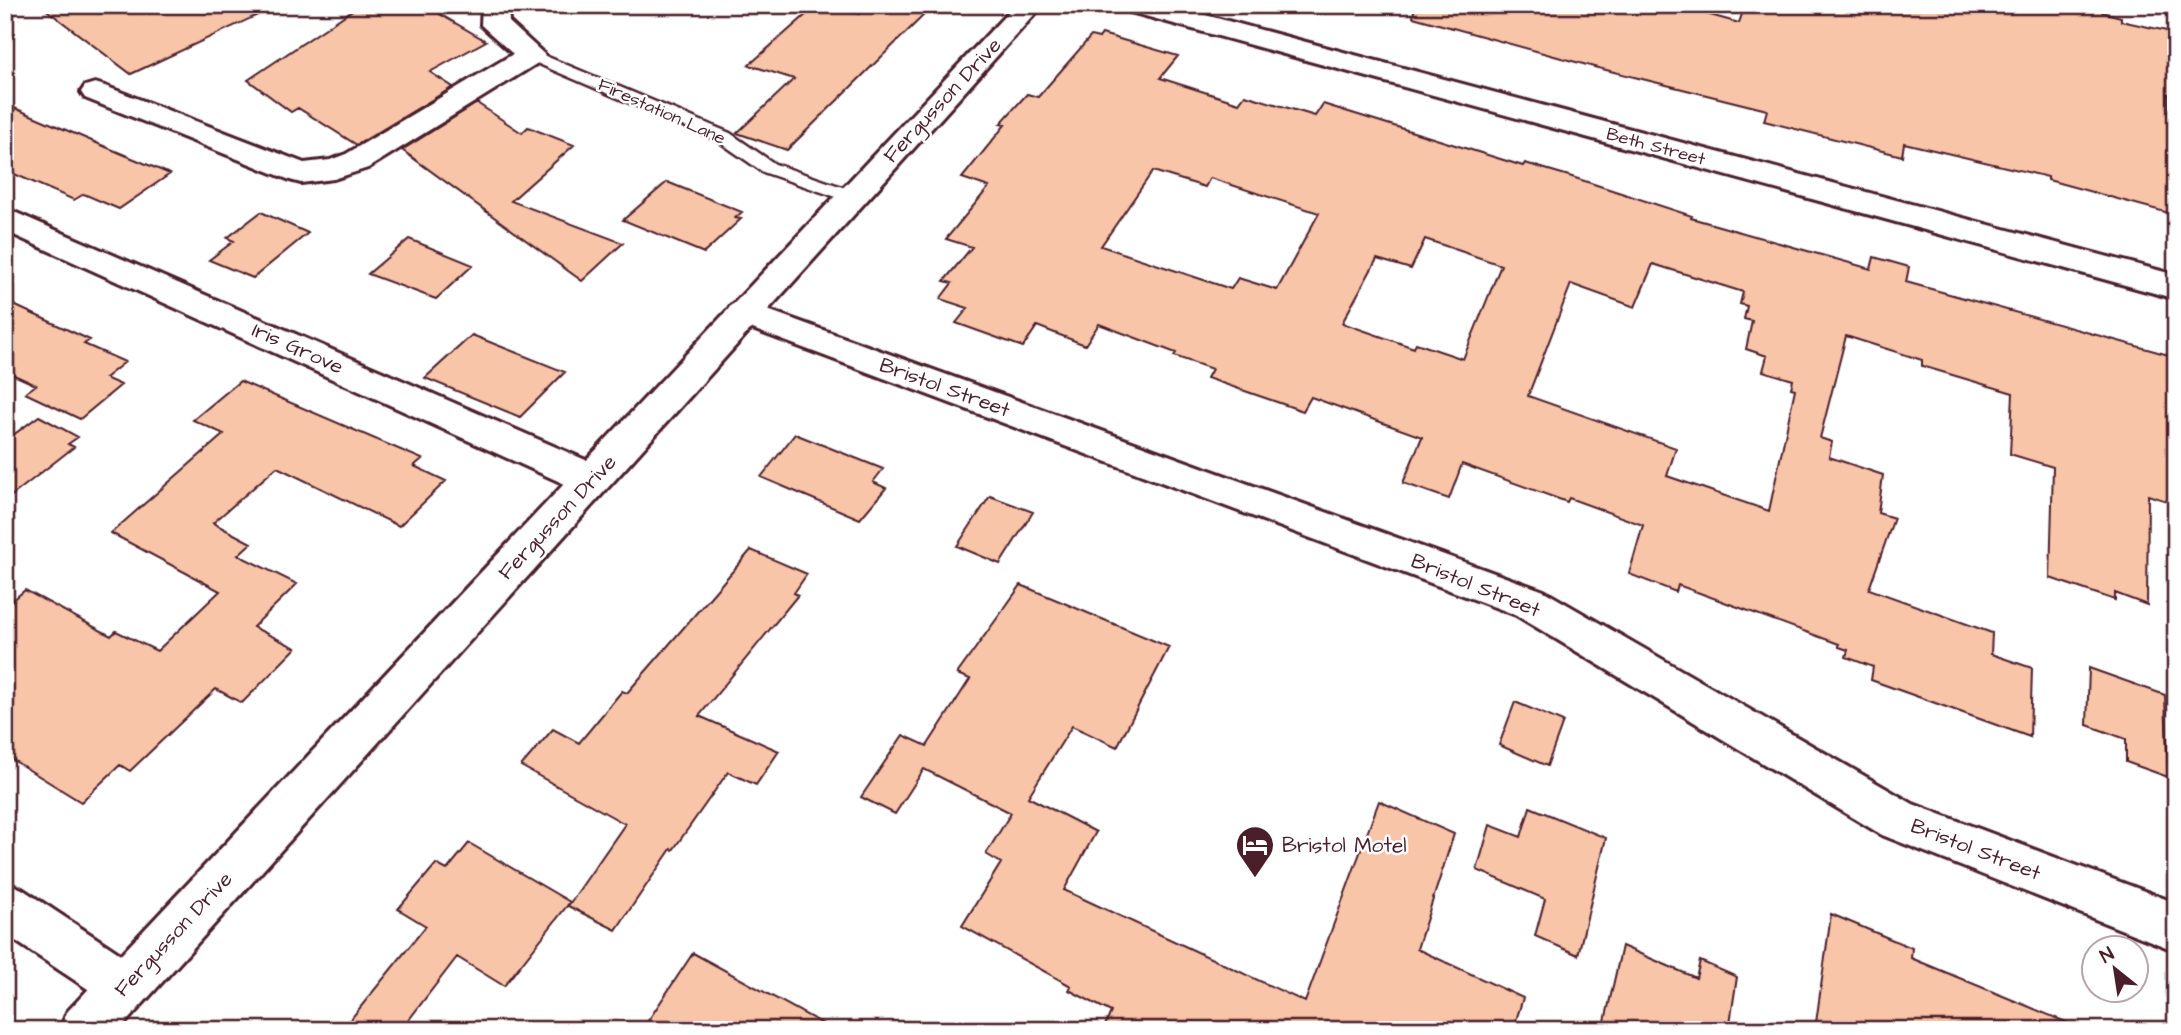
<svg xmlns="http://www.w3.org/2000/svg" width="2181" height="1035" font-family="'Architects Daughter',sans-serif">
<rect width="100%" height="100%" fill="#fff"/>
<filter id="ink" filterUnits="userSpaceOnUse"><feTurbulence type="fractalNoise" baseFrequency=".0143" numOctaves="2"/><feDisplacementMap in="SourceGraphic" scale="14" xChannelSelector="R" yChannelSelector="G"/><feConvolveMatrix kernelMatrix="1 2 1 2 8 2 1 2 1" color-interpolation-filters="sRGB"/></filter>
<g filter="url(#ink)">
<!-- building -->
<path fill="#f8c5a9" stroke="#4a1f2b" stroke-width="2" fill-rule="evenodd" d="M 40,5 L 279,5 L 131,74 Z
M 360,5 L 424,5 L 486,41 L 430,72 L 453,87 L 357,145 L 298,108 L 291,112 L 248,80 Z
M 817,5 L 827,5 L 859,14 L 869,5 L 934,5 L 787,150 L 737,133 L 794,79 L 749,65 Z
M 1415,5 L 1674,5 L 1739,23 L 1745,5 L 2103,5 L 2102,12 L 2121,17 L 2121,21 L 2176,33 L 2176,96 L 2168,94 L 2172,175 L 2176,176 L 2176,215 L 2048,180 L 2048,177 L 1904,143 L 1902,156 L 1764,121 L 1767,110 L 1594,67 L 1413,17 Z
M 1102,34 L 1178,56 L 1160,78 L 1239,103 L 1245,95 L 1315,116 L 1323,104 L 1523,166 L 1525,163 L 1569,176 L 1692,216 L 1691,218 L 1871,269 L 1874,257 L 1909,267 L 1906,282 L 2176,357 L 2176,504 L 2148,495 L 2147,605 L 2115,593 L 2115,600 L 2050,578 L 2053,467 L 2010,454 L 2013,393 L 1922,366 L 1922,360 L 1846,336 L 1820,438 L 1832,442 L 1829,457 L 1883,475 L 1878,513 L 1894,518 L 1869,589 L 1992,633 L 1991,654 L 2032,668 L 2030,737 L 1871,680 L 1873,667 L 1846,657 L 1848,650 L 1839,647 L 1839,644 L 1678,585 L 1676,592 L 1629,574 L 1643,525 L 1569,498 L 1567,502 L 1462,464 L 1449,499 L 1403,483 L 1422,437 L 1311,397 L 1303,411 L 1207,378 L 1212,369 L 1174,356 L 1176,353 L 1099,324 L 1085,345 L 1037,326 L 1023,347 L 956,323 L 968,308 L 940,299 L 952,283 L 944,281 L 972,247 L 946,239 L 989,187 L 962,178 L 1005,125 L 1000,124 L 1027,94 L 1038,97 L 1091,36 L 1099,38 ZM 1153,171 L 1205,187 L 1210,178 L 1319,213 L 1277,290 L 1238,278 L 1231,289 L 1101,246 ZM 1425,239 L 1501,265 L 1463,359 L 1416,343 L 1414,348 L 1342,323 L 1377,259 L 1411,269 ZM 1653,264 L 1743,292 L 1740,304 L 1747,306 L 1744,319 L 1752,321 L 1746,349 L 1767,356 L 1763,371 L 1793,380 L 1791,388 L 1795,389 L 1769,511 L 1667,476 L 1676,448 L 1528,396 L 1571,284 L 1635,307 Z
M 477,103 L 522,133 L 528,127 L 574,145 L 511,201 L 623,243 L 582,281 L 402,150 Z
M 5,104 L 113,150 L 170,174 L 119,209 L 84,194 L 74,200 L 5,170 Z
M 667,182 L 742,212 L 735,218 L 741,219 L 704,253 L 623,220 Z
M 261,212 L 308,233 L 253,278 L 209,260 L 234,241 L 227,238 Z
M 409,239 L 473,265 L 436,299 L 368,274 Z
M 5,301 L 90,340 L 84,344 L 125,362 L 105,378 L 121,385 L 80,419 L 25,393 L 36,385 L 5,371 Z
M 472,335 L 565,372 L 520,417 L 425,378 Z
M 240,381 L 422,459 L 414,466 L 446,481 L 399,526 L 277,467 L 213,523 L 251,543 L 238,555 L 297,584 L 253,627 L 296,648 L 242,703 L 216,689 L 130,771 L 120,765 L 81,802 L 5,755 L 5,607 L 25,590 L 111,636 L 116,631 L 157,651 L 220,591 L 111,533 L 224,434 L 193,420 Z
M 39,416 L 78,437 L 68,444 L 74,447 L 5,501 L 5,441 Z
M 795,434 L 883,469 L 873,482 L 886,488 L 860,519 L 761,477 Z
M 990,496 L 1033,512 L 1000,564 L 957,546 Z
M 751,550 L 807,574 L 794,593 L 798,595 L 699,716 L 779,751 L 756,785 L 728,772 L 673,850 L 671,849 L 616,930 L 568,906 L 625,824 L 521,766 L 553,729 L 579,743 L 622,691 L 627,693 Z
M 1021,585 L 1169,647 L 1117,747 L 1072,726 L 1028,797 L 1096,832 L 1064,890 L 1305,1002 L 1379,801 L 1454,834 L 1417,949 L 1523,998 L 1513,1030 L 1103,1030 L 1111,1012 L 1069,990 L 1071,986 L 962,926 L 1001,863 L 986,854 L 1011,813 L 924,769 L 895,814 L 861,797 L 903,735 L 927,746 L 970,679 L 957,674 Z
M 2089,668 L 2165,695 L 2168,777 L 2126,762 L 2126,739 L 2087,725 Z
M 1515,702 L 1563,722 L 1547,766 L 1499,745 Z
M 1530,807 L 1606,838 L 1578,955 L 1535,936 L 1545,899 L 1477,870 L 1490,825 L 1521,837 Z
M 469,843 L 570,902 L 504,986 L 457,957 L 401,1030 L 342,1030 L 426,926 L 398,909 L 436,864 L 447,870 Z
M 1831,914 L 1912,948 L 1911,958 L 2085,1030 L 1815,1030 Z
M 1622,946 L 1696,978 L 1700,961 L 1737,977 L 1729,1030 L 1603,1030 Z
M 693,953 L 834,1030 L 642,1030 Z"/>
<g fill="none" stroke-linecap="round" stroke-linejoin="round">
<defs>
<path id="service" d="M 531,50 L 730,133 L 775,164 L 857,192 L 860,196 L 851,202 L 763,172 L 718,141 L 525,58 L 523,55 L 525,52 Z"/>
<path id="minor" d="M 482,5 L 508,5 L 509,22 L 545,55 L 541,61 L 368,168 L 334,179 L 301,183 L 290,180 L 85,98 L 81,92 L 85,86 L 95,83 L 105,86 L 304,163 L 330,160 L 346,154 L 513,54 L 481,25 Z
M 1123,5 L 1168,5 L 2176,275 L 2176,299 L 1127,11 Z
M 5,208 L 604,468 L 610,479 L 604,490 L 591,494 L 578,490 L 5,231 Z
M 743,301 L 1544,591 L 1913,804 L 2176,903 L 2176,951 L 1882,835 L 1516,615 L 731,321 L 726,313 L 731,305 Z
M 5,882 L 22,889 L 143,969 L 151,986 L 143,1003 L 126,1011 L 109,1003 L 5,934 Z"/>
<path id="secondary" d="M 1015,5 L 1043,5 L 119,1030 L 60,1030 L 67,1012 Z"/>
</defs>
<!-- service casing -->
<use href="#service" stroke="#4a1f2b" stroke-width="5"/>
<!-- minor casing -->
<use href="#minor" stroke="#4a1f2b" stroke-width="6"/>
<!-- secondary casing -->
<use href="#secondary" stroke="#4a1f2b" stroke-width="6"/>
<!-- service -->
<use href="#service" fill="#fff" fill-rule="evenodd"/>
<!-- minor -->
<use href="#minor" fill="#fff" fill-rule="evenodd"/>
<!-- secondary -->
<use href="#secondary" fill="#fff" fill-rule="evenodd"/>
</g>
</g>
<!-- icons -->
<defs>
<symbol id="hotel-pin" viewBox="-11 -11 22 30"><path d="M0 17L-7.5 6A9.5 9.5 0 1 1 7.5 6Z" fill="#4a1f2b" stroke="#fff"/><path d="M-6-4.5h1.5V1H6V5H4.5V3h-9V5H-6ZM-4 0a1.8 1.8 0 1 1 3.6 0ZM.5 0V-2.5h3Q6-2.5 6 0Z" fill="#fff"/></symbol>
</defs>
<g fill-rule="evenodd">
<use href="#hotel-pin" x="1233" y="823" width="44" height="60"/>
</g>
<g text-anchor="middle" stroke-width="5" stroke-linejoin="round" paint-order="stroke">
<!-- far-street labels -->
<g font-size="18" fill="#4a1f2b" stroke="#fff">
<text transform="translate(662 111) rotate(24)" y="6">Firestation Lane</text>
<text transform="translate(1656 146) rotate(15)" y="6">Beth Street</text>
</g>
<!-- street labels -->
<g font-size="21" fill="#4a1f2b" stroke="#fff">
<text transform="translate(942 100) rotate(-47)" y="7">Fergusson Drive</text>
<text transform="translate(298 348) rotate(24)" y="7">Iris Grove</text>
<text transform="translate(945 387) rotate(20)" y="7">Bristol Street</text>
<text transform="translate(557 517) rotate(-47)" y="7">Fergusson Drive</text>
<text transform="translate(1476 585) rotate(22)" y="7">Bristol Street</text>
<text transform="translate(1976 849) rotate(21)" y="7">Bristol Street</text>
<text transform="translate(173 934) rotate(-47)" y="7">Fergusson Drive</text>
</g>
<!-- poi labels -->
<g font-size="21" fill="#4a1f2b" stroke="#fff" text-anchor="start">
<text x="1282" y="852">Bristol Motel</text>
</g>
</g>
<!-- margin -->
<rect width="2181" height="1035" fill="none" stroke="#fff" stroke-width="28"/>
<rect x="14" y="14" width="2153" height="1007" fill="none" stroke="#4a1f2b" stroke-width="2.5" filter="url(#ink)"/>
<!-- north arrow -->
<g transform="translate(2115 969) rotate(330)"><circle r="33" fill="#ffffff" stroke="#b7a5aa" stroke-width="2"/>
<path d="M0-5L12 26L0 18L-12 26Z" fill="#4a1f2b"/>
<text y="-10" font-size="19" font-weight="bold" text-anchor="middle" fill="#4a1f2b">N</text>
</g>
</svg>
